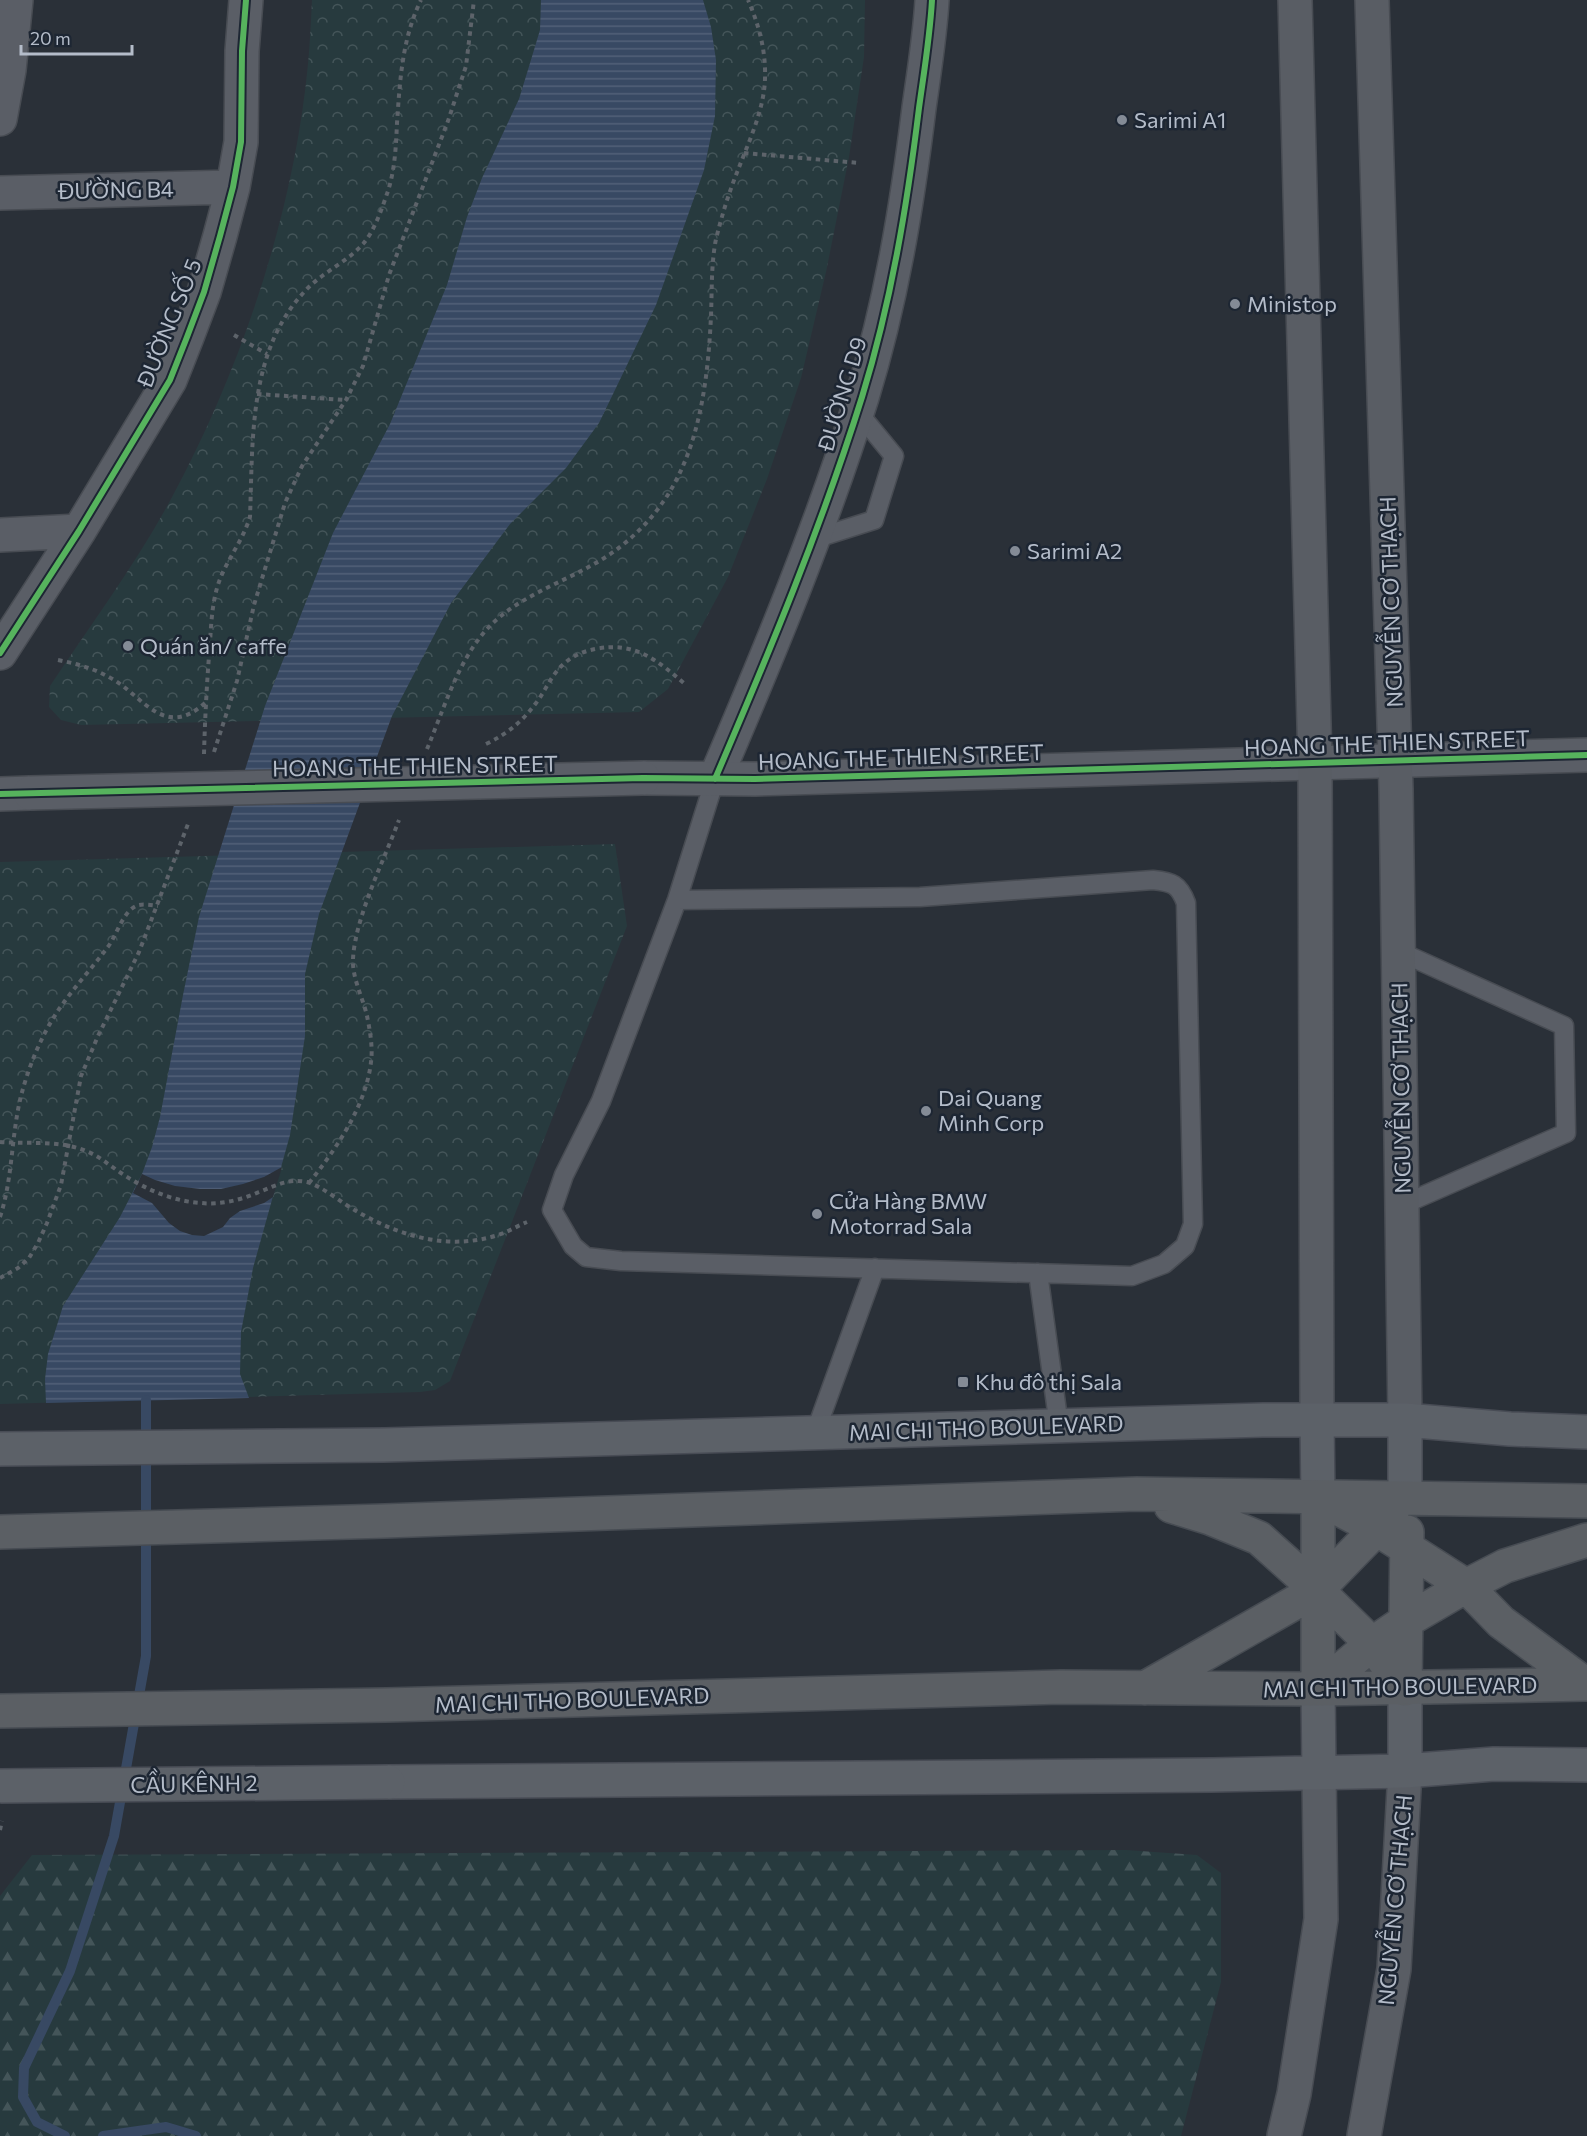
<svg xmlns="http://www.w3.org/2000/svg" width="1587" height="2136" font-family="Commissioner,sans-serif">
<defs>
<pattern id="forest-firs" width="22" height="20" patternUnits="userSpaceOnUse" patternTransform="scale(1.5)"><rect width="22" height="20" fill="#273a3e"/><path d="M5 1l3.5 6h-7zM16 11l3.5 6h-7z" fill="#445559"/></pattern>
<pattern id="park-crowns" width="20" height="18" patternUnits="userSpaceOnUse" patternTransform="scale(1.5)"><rect width="20" height="18" fill="#273a3e"/><path d="M2 6a3 3 0 1 1 6 0M12 15a3 3 0 1 1 6 0" fill="none" stroke="#445559"/></pattern>
<pattern id="water-rules" width="6" height="5" patternUnits="userSpaceOnUse" patternTransform="scale(1.5)"><rect width="6" height="5" fill="#384963"/><path d="M0 2.5h6" fill="none" stroke="#526178"/></pattern>
</defs>
<rect width="100%" height="100%" fill="#2a3038"/>
<!-- forest -->
<path fill="url(#forest-firs)" d="M 1126,1850 L 1197,1855 L 1221,1873 L 1221,1982 L 1181,2136 L 0,2136 L 0,1896 L 32,1855 Z"/>
<!-- park -->
<path fill="url(#park-crowns)" d="M 312,0 L 865,0 L 864,57 L 849,157 L 826,272 L 801,378 L 767,479 L 728,577 L 668,689 L 639,712 L 81,725 L 61,720 L 49,707 L 50,686 C 91,624 136,564 171,499 C 242,367 294,212 308,64 C 310,42 311,21 312,0 Z
M 615,844 L 627,926 L 450,1381 L 435,1390 L 420,1392 L 0,1404 L 0,862 Z"/>
<!-- water -->
<path fill="url(#water-rules)" d="M 541,0 L 703,0 L 711,27 L 716,60 L 715,116 L 704,170 L 656,305 L 599,423 L 566,468 L 510,524 L 451,603 L 392,716 L 319,914 L 305,974 L 305,1036 L 290,1135 L 253,1268 L 241,1332 L 240,1374 L 249,1398 L 46,1403 L 45,1379 L 48,1354 L 63,1306 L 120,1217 L 142,1174 L 152,1147 L 160,1117 L 183,995 L 199,917 L 265,706 L 333,533 L 390,424 L 447,285 L 467,217 L 482,178 L 519,99 L 527,73 L 540,30 Z"/>
<!-- pier -->
<path fill="#2a3038" d="M 282,1167 L 273,1197 L 264,1203 L 240,1211 L 230,1218 L 223,1227 L 204,1236 L 192,1235 L 180,1231 L 169,1223 L 152,1203 L 133,1193 L 142,1174 L 155,1180 L 175,1186 L 200,1189 L 221,1189 L 243,1184 L 264,1177 Z"/>
<g fill="none" stroke-linecap="round" stroke-linejoin="round">
<!-- stream -->
<path stroke="#384963" stroke-width="10" d="M 65,2136 L 37,2122 L 23,2097 L 24,2068 L 70,1971 L 114,1836 L 146,1656 L 146,1400
M 103,2136 L 166,2127 L 196,2136"/>
<defs>
<path id="service" d="M 814,539 L 874,520 L 894,456 L 857,411
M 677,900 L 920,897 L 1153,880 C 1172,882 1179,884 1186,903 L 1193,1224 L 1185,1246 L 1164,1264 L 1132,1276 L 621,1261 L 586,1257 L 573,1246 L 552,1210 L 564,1175 L 601,1101 L 677,900 L 715,779
M 1398,951 L 1564,1026 L 1566,1133 L 1402,1205
M 1038,1273 L 1059,1426
M 815,1433 L 875,1268"/>
<path id="minor" d="M 0,119 L 9,70 L 16,0
M 0,193 L 233,187
M 0,535 L 79,531
M 0,653 L 79,531 L 170,380 L 187,337 L 204,292 L 220,236 L 233,187 L 241,142 L 242,51 L 246,0
M 715,779 C 769,653 821,528 862,397 C 891,303 907,206 919,108 C 924,72 930,36 932,0"/>
<path id="tertiary" d="M 643,778 L 755,779 L 1587,755
M 0,794 L 30,793"/>
<path id="secondary" d="M 1295,0 L 1315,762 L 1317,1420
M 1372,0 L 1396,789 L 1405,1420
M 1284,2136 L 1294,2094 L 1321,1919 L 1319,1773
M 1364,2136 L 1394,1969 L 1405,1771"/>
<path id="primary" d="M 1317,1420 L 1318,1498
M 1405,1420 L 1405,1498
M 0,1449 L 384,1445 L 1263,1420 L 1405,1420 L 1510,1429 L 1587,1432
M 1318,1689 L 1319,1773
M 1405,1771 L 1405,1689
M 388,1782 L 1212,1775 L 1405,1771 L 1494,1764 L 1587,1765"/>
<path id="trunk" d="M 1318,1498 L 1318,1689
M 1322,1500 L 1377,1529 L 1466,1586 L 1501,1622 L 1585,1684
M 1171,1506 L 1210,1518 L 1259,1538 L 1317,1590 L 1372,1644 L 1405,1689
M 0,1532 L 385,1521 L 1137,1494 L 1587,1501
M 1145,1688 L 1317,1590 L 1392,1513
M 1318,1689 L 1372,1644 L 1406,1621 L 1466,1586 L 1505,1566 L 1587,1540
M 1405,1689 L 1407,1532
M 0,1711 L 386,1705 L 1061,1687 L 1318,1689 L 1587,1684"/>
</defs>
<!-- service casing -->
<use href="#service" stroke="#484c53" stroke-width="21"/>
<!-- minor casing -->
<use href="#minor" stroke="#484c53" stroke-width="36"/>
<!-- tertiary casing -->
<use href="#tertiary" stroke="#484c53" stroke-width="36"/>
<!-- secondary casing -->
<use href="#secondary" stroke="#484c53" stroke-width="36"/>
<!-- primary casing -->
<use href="#primary" stroke="#484c55" stroke-width="36"/>
<!-- trunk casing -->
<use href="#trunk" stroke="#474c53" stroke-width="36"/>
<!-- path -->
<path stroke="#5d636a" stroke-width="4" stroke-dasharray="4.5 4.5" stroke-linecap="butt" d="M 744,153 L 859,163
M 234,335 L 267,354
M 257,394 L 345,400
M 58,660 C 78,664 96,669 114,680 C 144,698 165,739 205,703
M 486,744 C 509,733 524,720 539,699 C 547,687 554,671 566,662 C 574,655 585,651 595,649 C 635,641 657,660 686,685
M 427,749 C 444,709 458,660 488,628 C 516,598 557,585 592,565 C 619,551 646,527 663,502 C 700,449 708,379 711,316 C 712,291 711,264 716,239 C 722,215 729,192 738,170 C 749,141 764,110 765,79 C 766,51 759,25 748,0
M 214,752 L 237,681 L 254,605 L 285,503 L 302,466 L 346,400 L 363,366 L 389,275 L 448,121 L 466,66 L 474,0
M 204,754 C 205,717 207,680 210,643 C 211,625 212,606 217,588 C 224,563 242,543 250,517 C 253,440 248,350 306,290 C 323,272 347,262 363,244 C 375,230 382,208 388,191 C 395,169 396,146 397,123 C 400,80 402,39 421,0
M 0,1142 C 28,1144 60,1140 86,1151 C 99,1156 109,1165 121,1173 C 145,1189 171,1201 201,1203 C 220,1205 241,1200 259,1192 C 275,1186 288,1178 307,1182 C 322,1186 343,1204 358,1212 C 400,1236 449,1251 498,1235 C 508,1232 517,1226 527,1222
M 309,1183 C 336,1149 366,1106 371,1062 C 373,1048 370,1030 367,1016 C 363,998 352,978 353,959 C 355,918 384,860 399,820
M 0,1217 C 13,1178 11,1136 21,1096 C 29,1065 43,1031 62,1005 C 76,985 93,967 107,948 C 117,936 123,909 139,905 C 144,904 153,905 158,906
M 0,1278 L 18,1268 L 29,1258 L 38,1243 L 47,1223 L 61,1185 L 81,1076 L 98,1036 L 139,952 L 188,824
M 0,1830 L 2,1821"/>
<!-- service -->
<use href="#service" stroke="#5a5e66" stroke-width="18"/>
<!-- minor -->
<use href="#minor" stroke="#5a5e66" stroke-width="33"/>
<!-- tertiary -->
<use href="#tertiary" stroke="#5a5e66" stroke-width="33"/>
<!-- secondary -->
<use href="#secondary" stroke="#595d64" stroke-width="33"/>
<!-- primary -->
<use href="#primary" stroke="#5c6168" stroke-width="33"/>
<!-- trunk -->
<use href="#trunk" stroke="#5b5f64" stroke-width="33"/>
<defs>
<path id="tertiary-bridge" d="M 30,793 L 643,778"/>
<path id="primary-bridge" d="M 0,1786 L 388,1782"/>
</defs>
<!-- tertiary-bridge casing -->
<use href="#tertiary-bridge" stroke="#484c53" stroke-width="36" stroke-linecap="butt"/>
<!-- primary-bridge casing -->
<use href="#primary-bridge" stroke="#484c55" stroke-width="36" stroke-linecap="butt"/>
<!-- tertiary-bridge -->
<use href="#tertiary-bridge" stroke="#5a5e66" stroke-width="33"/>
<!-- primary-bridge -->
<use href="#primary-bridge" stroke="#5c6168" stroke-width="33"/>
<defs>
<path id="cycleway" d="M 0,653 L 79,531 L 170,380 L 187,337 L 204,292 L 220,236 L 233,187 L 241,142 L 242,51 L 246,0
M 715,779 C 769,653 821,528 862,397 C 891,303 907,206 919,108 C 924,72 930,36 932,0
M 0,794 L 643,778 L 755,779 L 1587,755"/>
</defs>
<!-- cycleway casing -->
<use href="#cycleway" stroke="#1d2633" stroke-width="10"/>
<!-- cycleway -->
<use href="#cycleway" stroke="#56b35d" stroke-width="6"/>
</g>
<!-- markers -->
<g fill="#848b96" stroke="#1d2633" stroke-width="2">
<circle cx="1122" cy="120" r="6"/>
<circle cx="1235" cy="304" r="6"/>
<circle cx="1015" cy="551" r="6"/>
<circle cx="128" cy="646" r="6"/>
<circle cx="926" cy="1111" r="6"/>
<circle cx="817" cy="1214" r="6"/>
<rect x="957" y="1376" width="12" height="12" rx="3"/>
</g>
<g text-anchor="middle" stroke-width="5" stroke-linejoin="round" paint-order="stroke">
<!-- poi labels -->
<g font-size="22" fill="#b4bcc9" stroke="#1d2633" text-anchor="start">
<text x="1134" y="128">Sarimi A1</text>
<text x="1247" y="312">Ministop</text>
<text x="1027" y="559">Sarimi A2</text>
<text x="140" y="654">Quán ăn/ caffe</text>
<text x="938" y="1106">Dai Quang<tspan x="938" dy="25">Minh Corp</tspan></text>
<text x="829" y="1209">Cửa Hàng BMW<tspan x="829" dy="25">Motorrad Sala</tspan></text>
<text x="975" y="1390">Khu đô thị Sala</text>
</g>
<!-- street labels -->
<g font-size="22" fill="#b4bcc9" stroke="#1d2633">
<text transform="translate(116 190) rotate(-1)" y="8">ĐƯỜNG B4</text>
<text transform="translate(169 323) rotate(-68)" y="8">ĐƯỜNG SỐ 5</text>
<text transform="translate(842 394) rotate(-73)" y="8">ĐƯỜNG D9</text>
<text transform="translate(1391 602) rotate(-92)" y="8">NGUYỄN CƠ THẠCH</text>
<text transform="translate(1387 743) rotate(-2)" y="8">HOANG THE THIEN STREET</text>
<text transform="translate(901 757) rotate(-2)" y="8">HOANG THE THIEN STREET</text>
<text transform="translate(415 766) rotate(-1)" y="8">HOANG THE THIEN STREET</text>
<text transform="translate(1401 1088) rotate(-91)" y="8">NGUYỄN CƠ THẠCH</text>
<text transform="translate(986 1428) rotate(-2)" y="8">MAI CHI THO BOULEVARD</text>
<text transform="translate(1400 1687) rotate(-1)" y="8">MAI CHI THO BOULEVARD</text>
<text transform="translate(572 1700) rotate(-2)" y="8">MAI CHI THO BOULEVARD</text>
<text transform="translate(194 1784) rotate(-1)" y="8">CẦU KÊNH 2</text>
<text transform="translate(1395 1900) rotate(-85)" y="8">NGUYỄN CƠ THẠCH</text>
</g>
</g>
<!-- scale -->
<path d="M21 45v9h111v-9" fill="none" stroke="#b4bcc9" stroke-width="3"/>
<text x="30" y="45" font-size="18" fill="#b4bcc9" stroke="#1d2633" stroke-width="4.5" paint-order="stroke">20 m</text>
</svg>
